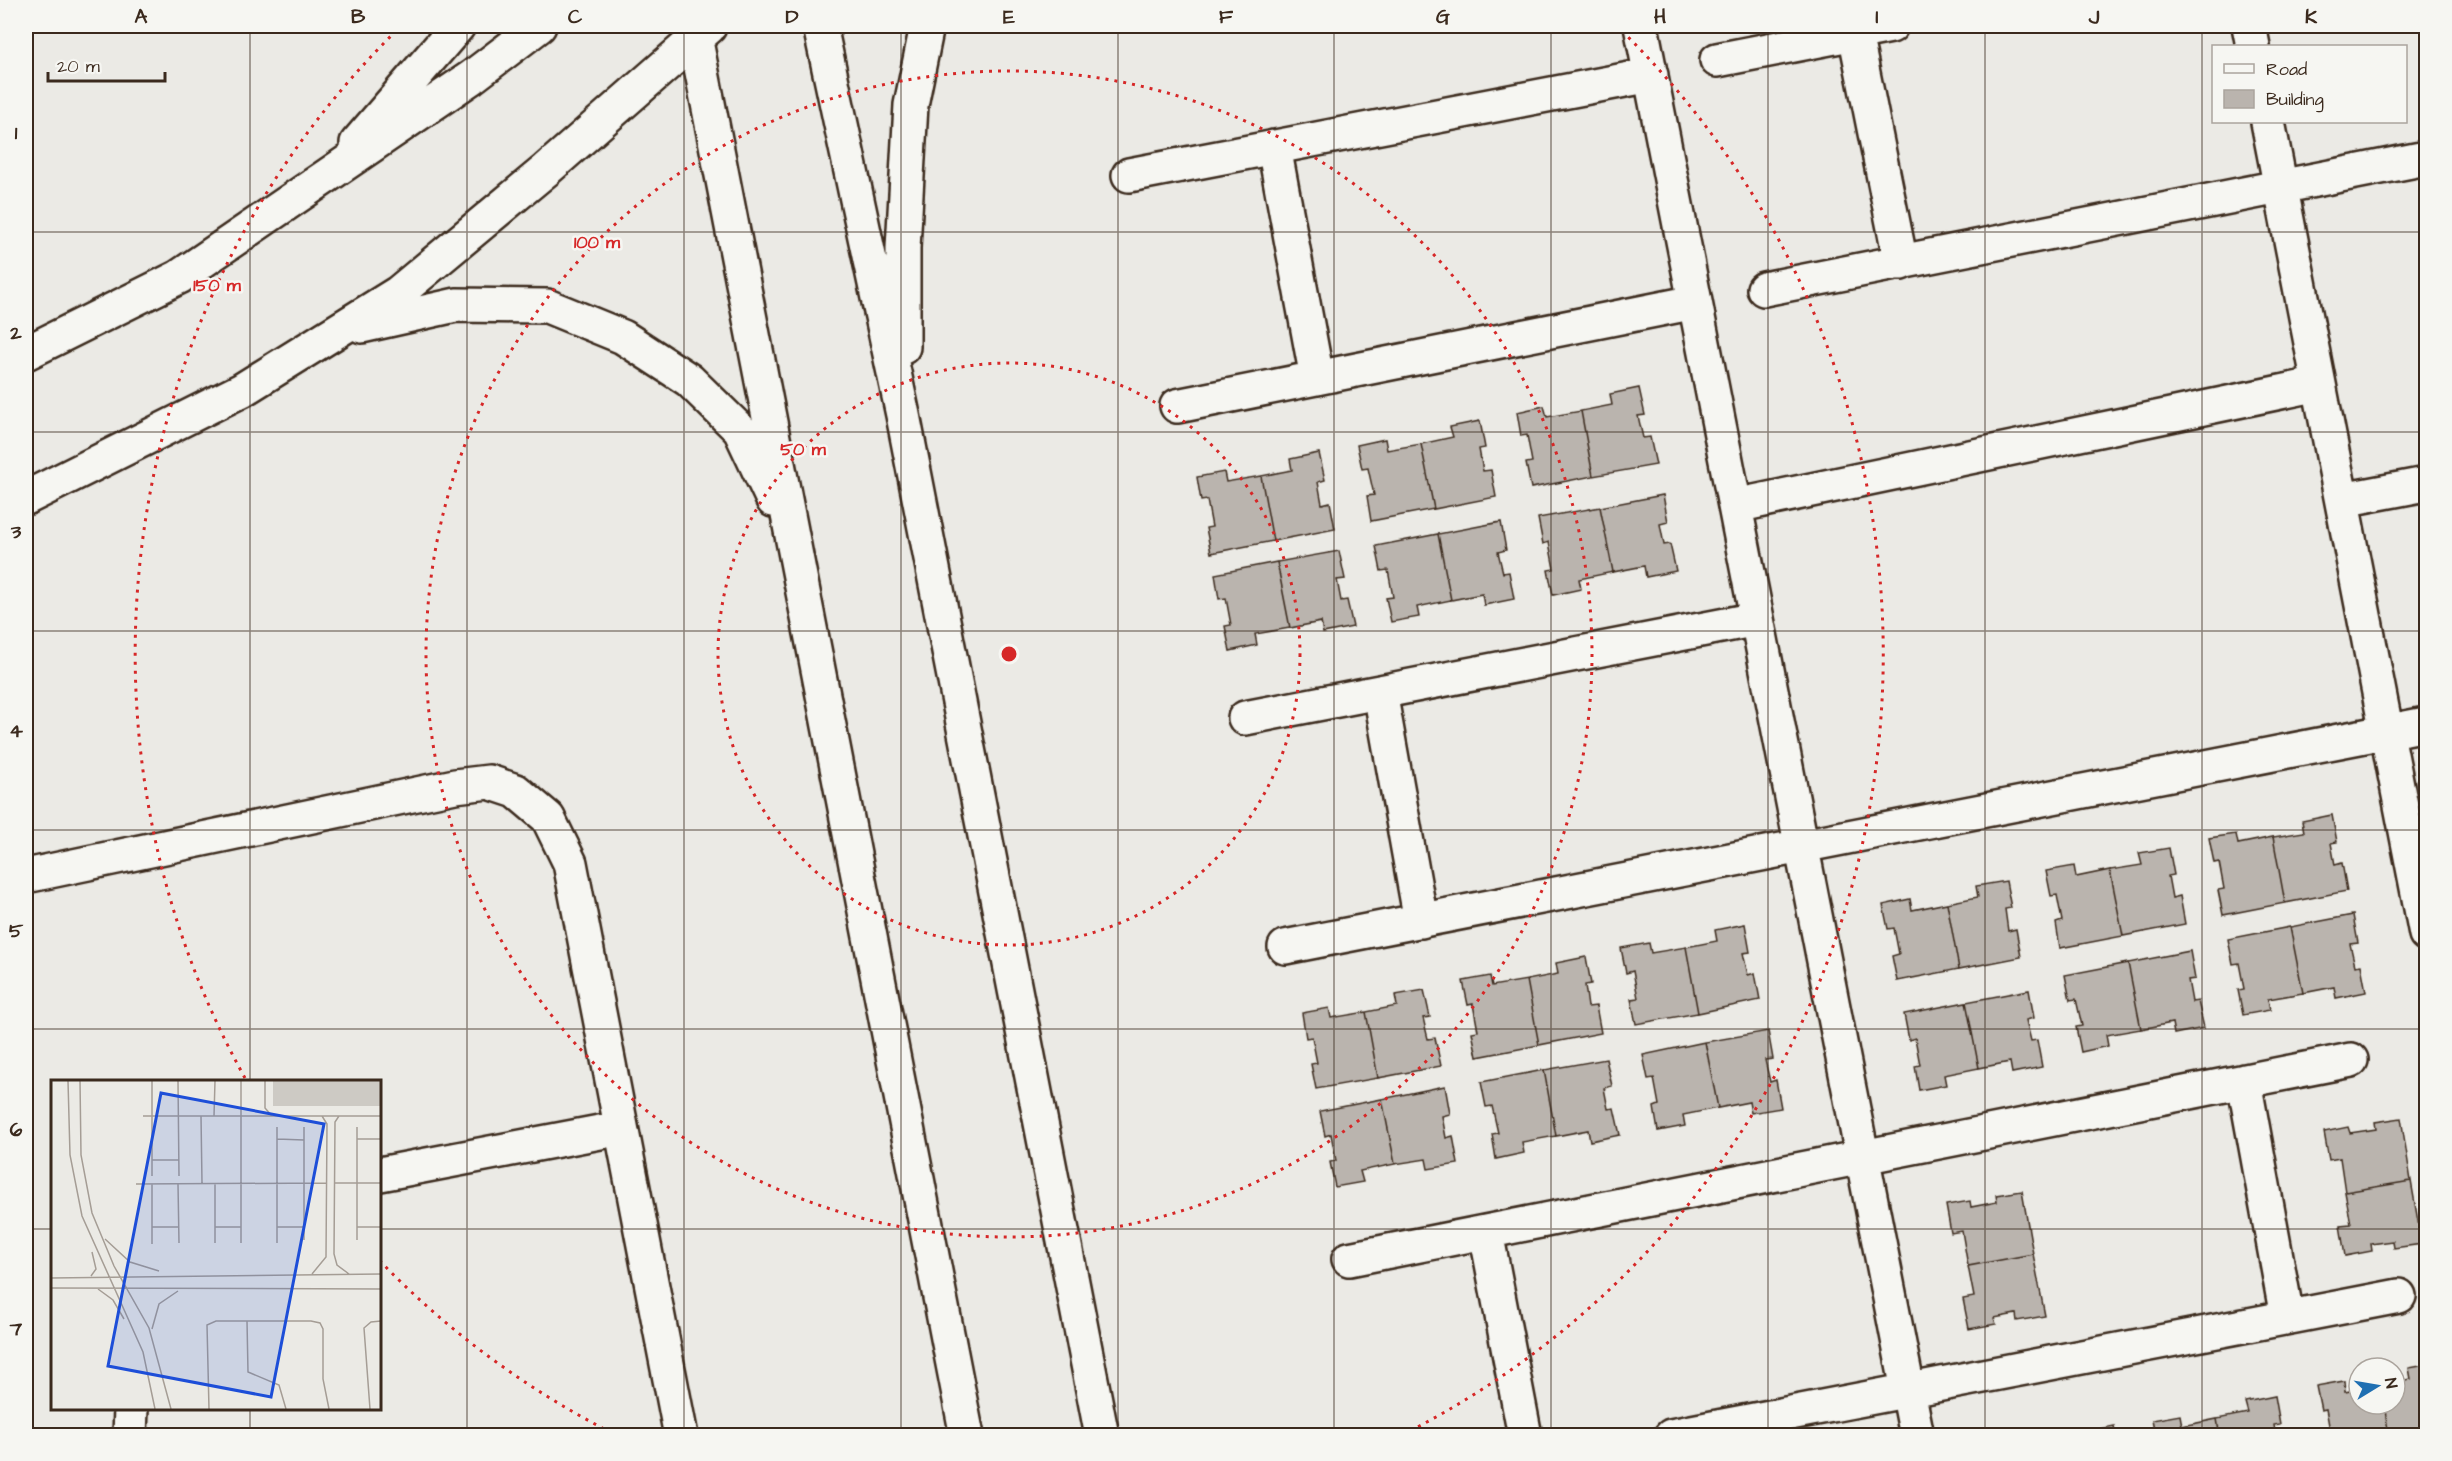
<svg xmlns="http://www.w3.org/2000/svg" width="2452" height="1461" font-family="'Architects Daughter',sans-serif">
<rect width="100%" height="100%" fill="#ebeae5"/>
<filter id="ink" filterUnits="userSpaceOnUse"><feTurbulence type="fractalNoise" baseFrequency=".0167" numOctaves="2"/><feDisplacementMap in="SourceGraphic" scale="12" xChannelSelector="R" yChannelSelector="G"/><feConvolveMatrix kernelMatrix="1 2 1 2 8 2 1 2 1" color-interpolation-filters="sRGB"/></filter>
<g filter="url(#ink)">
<!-- building -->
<path fill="#bab4ae" stroke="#3b2a1e" stroke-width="1.5" d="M 1639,388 L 1645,415 L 1638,416 L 1643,438 L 1650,437 L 1656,465 L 1593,476 L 1581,411 L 1612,405 L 1610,394 Z
M 1544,406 L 1547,417 L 1581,411 L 1593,476 L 1531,488 L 1526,463 L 1532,462 L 1527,435 L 1521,436 L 1517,412 Z
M 1480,421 L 1485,448 L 1479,449 L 1483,471 L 1491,470 L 1496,497 L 1434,509 L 1421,444 L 1453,437 L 1450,427 Z
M 1385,439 L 1387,450 L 1421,444 L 1434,509 L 1371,521 L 1367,496 L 1374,495 L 1368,468 L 1362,469 L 1357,445 Z
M 1319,453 L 1325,480 L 1318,482 L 1322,504 L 1330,502 L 1335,529 L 1273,541 L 1261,476 L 1292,470 L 1290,459 Z
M 1224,472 L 1226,482 L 1261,476 L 1273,541 L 1211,553 L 1206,528 L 1212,527 L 1207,500 L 1201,501 L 1197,477 Z
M 1663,495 L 1668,522 L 1660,524 L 1664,545 L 1670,544 L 1676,571 L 1646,577 L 1644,566 L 1613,572 L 1600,507 Z
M 1600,507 L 1613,572 L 1579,579 L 1581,589 L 1553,595 L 1548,570 L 1554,569 L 1549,542 L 1543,544 L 1538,518 Z
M 1501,522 L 1506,550 L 1498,552 L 1503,573 L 1509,572 L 1514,599 L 1484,605 L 1482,594 L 1451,600 L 1438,534 Z
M 1438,534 L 1451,600 L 1417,607 L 1419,617 L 1391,622 L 1386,598 L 1393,597 L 1388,570 L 1381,571 L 1376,546 Z
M 1339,551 L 1345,579 L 1337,580 L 1341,601 L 1347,600 L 1353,627 L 1323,633 L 1321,622 L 1290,628 L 1277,562 Z
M 1277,562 L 1290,628 L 1255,634 L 1257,645 L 1230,651 L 1225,626 L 1231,625 L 1226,598 L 1219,599 L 1215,574 Z
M 2332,815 L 2337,842 L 2331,843 L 2335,865 L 2342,863 L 2347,891 L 2285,903 L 2273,837 L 2304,832 L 2302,821 Z
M 2236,834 L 2238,844 L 2273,837 L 2285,903 L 2223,915 L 2218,890 L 2224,889 L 2219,862 L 2214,863 L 2209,838 Z
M 2169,848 L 2174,875 L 2168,876 L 2172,898 L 2180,896 L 2185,924 L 2123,936 L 2110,870 L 2142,865 L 2139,853 Z
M 2074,866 L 2076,877 L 2110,870 L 2123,936 L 2060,948 L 2056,923 L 2062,921 L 2057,895 L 2051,896 L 2046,871 Z
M 2006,881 L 2011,908 L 2005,909 L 2008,931 L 2016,929 L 2021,957 L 1959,969 L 1947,903 L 1978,897 L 1976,886 Z
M 1910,899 L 1912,910 L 1947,903 L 1959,969 L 1897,981 L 1892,956 L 1899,954 L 1894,928 L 1888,929 L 1883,905 Z
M 2353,915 L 2358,943 L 2350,944 L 2355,966 L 2361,965 L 2366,992 L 2336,998 L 2334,987 L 2303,993 L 2290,927 Z
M 1745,924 L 1750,952 L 1743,953 L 1748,975 L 1755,973 L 1760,1000 L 1698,1013 L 1686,947 L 1717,941 L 1715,930 Z
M 2290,927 L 2303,993 L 2268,999 L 2270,1010 L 2243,1015 L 2238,990 L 2244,989 L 2239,963 L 2233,964 L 2228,939 Z
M 1649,943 L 1651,953 L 1686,947 L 1698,1013 L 1636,1024 L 1631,999 L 1638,998 L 1633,971 L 1626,973 L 1621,948 Z
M 2190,951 L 2195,979 L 2188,980 L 2192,1002 L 2198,1001 L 2204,1028 L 2174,1034 L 2172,1023 L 2141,1029 L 2128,963 Z
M 1586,957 L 1591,984 L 1585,985 L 1588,1007 L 1596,1006 L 1601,1033 L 1539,1045 L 1527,980 L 1558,974 L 1556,963 Z
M 2128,963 L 2141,1029 L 2106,1035 L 2108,1046 L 2081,1052 L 2076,1027 L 2082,1026 L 2076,999 L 2070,1000 L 2065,975 Z
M 1490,976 L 1492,986 L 1527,980 L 1539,1045 L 1477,1057 L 1472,1032 L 1478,1031 L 1473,1004 L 1468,1005 L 1463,981 Z
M 1424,990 L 1430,1017 L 1423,1018 L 1428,1039 L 1435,1038 L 1441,1066 L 1378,1078 L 1366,1012 L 1397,1006 L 1395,995 Z
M 2029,990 L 2034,1018 L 2026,1020 L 2031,1041 L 2037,1040 L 2042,1067 L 2012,1073 L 2010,1062 L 1979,1068 L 1966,1002 Z
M 1966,1002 L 1979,1068 L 1944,1075 L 1946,1085 L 1919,1090 L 1915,1066 L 1920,1065 L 1915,1038 L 1909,1040 L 1904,1014 Z
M 1329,1008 L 1331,1018 L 1366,1012 L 1378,1078 L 1316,1089 L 1311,1064 L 1317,1063 L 1312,1037 L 1306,1038 L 1302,1013 Z
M 1768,1031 L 1773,1059 L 1765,1060 L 1770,1082 L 1776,1080 L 1781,1108 L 1751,1113 L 1749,1102 L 1718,1108 L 1705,1042 Z
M 1705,1042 L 1718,1108 L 1683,1115 L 1685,1126 L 1658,1131 L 1654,1107 L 1659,1105 L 1654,1078 L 1648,1079 L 1643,1055 Z
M 1606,1059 L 1612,1086 L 1604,1088 L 1608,1109 L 1614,1108 L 1620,1135 L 1590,1141 L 1588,1130 L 1556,1136 L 1544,1070 Z
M 1544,1070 L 1556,1136 L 1522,1142 L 1524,1153 L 1496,1159 L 1492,1134 L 1498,1133 L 1492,1106 L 1486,1107 L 1481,1082 Z
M 1445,1086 L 1450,1114 L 1442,1116 L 1446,1138 L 1453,1136 L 1458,1164 L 1428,1169 L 1426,1159 L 1395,1164 L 1382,1099 Z
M 1382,1099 L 1395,1164 L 1360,1171 L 1363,1182 L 1335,1187 L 1330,1162 L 1336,1161 L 1331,1134 L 1325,1136 L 1320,1111 Z
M 2401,1118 L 2411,1181 L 2345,1192 L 2340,1158 L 2329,1160 L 2324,1132 L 2348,1127 L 2350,1133 L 2376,1129 L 2375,1122 Z
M 2411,1181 L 2422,1244 L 2394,1248 L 2393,1241 L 2371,1244 L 2372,1251 L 2345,1256 L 2340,1225 L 2351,1224 L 2345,1192 Z
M 2022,1191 L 2033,1254 L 1968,1266 L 1962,1231 L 1951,1233 L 1946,1205 L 1970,1201 L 1971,1207 L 1997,1202 L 1996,1195 Z
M 2033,1254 L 2045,1316 L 2017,1321 L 2016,1314 L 1994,1318 L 1996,1324 L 1969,1329 L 1963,1299 L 1974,1297 L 1968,1266 Z
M 2426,1365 L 2426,1436 L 2389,1436 L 2384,1404 L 2395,1404 L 2395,1382 L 2411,1379 L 2409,1368 Z
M 2344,1381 L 2345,1392 L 2359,1389 L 2359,1404 L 2384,1404 L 2389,1436 L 2331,1436 L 2326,1409 L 2321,1410 L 2316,1386 Z
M 2275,1396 L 2280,1424 L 2274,1425 L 2276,1436 L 2220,1436 L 2217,1419 L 2248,1413 L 2245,1402 Z
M 2180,1415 L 2182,1426 L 2217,1419 L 2220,1436 L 2155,1436 L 2152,1420 Z
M 2114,1426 L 2116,1436 L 2085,1436 L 2084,1432 Z"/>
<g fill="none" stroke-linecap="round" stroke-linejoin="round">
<defs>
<path id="minor" d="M 1641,26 L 1917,1436
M 2249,26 L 2253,46
M 1855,33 L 1901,263
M 1717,60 L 1891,26
M 2268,122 L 2426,934
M 1274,147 L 1317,378
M 1129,175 L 1651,75
M 1764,289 L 2426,158
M 1177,406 L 1695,302
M 2342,500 L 2426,484
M 1735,506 L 2319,384
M 1380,692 L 1421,921
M 1245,718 L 1757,619
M 26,876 L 455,786 L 489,782 L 516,791 L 548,818 L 570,863 L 681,1436
M 1285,947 L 2426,724
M 2244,1081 L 2287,1317
M 380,1174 L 621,1128
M 1486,1232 L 1525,1436
M 1349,1259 L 2351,1060
M 130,1436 L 131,1408
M 1671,1436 L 2399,1296"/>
<path id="major" d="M 693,26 L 967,1436
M 820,26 L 903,415 L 1102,1436
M 357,143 L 458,26
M 362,326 L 456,305 L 547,306 L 623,337 L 689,380 L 740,430 L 773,500
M 903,347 L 903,248 L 911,105 L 927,26
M 26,353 L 179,277 L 472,77 L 539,26
M 26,498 L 242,390 L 398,293 L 546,170 L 709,27"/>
</defs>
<!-- minor casing -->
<use href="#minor" stroke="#3b2a1e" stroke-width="38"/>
<!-- major casing -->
<use href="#major" stroke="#3b2a1e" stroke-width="38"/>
<!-- minor -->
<use href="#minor" stroke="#f6f6f2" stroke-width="33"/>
<!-- major -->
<use href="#major" stroke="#f6f6f2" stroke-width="33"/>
</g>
</g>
<!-- grid -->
<path fill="none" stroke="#3b2a1e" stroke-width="1.5" stroke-opacity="0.55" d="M 250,26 L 250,1082M 467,26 L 467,1436M 684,26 L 684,1436M 901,26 L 901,1436M 1118,26 L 1118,1436M 1334,26 L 1334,1436M 1551,26 L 1551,1436M 1768,26 L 1768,1436M 1985,26 L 1985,1436M 2202,26 L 2202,1436M 26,232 L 2426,232M 26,432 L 2426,432M 26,631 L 2426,631M 26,830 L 2426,830M 26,1029 L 2426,1029M 26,1229 L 52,1229M 380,1229 L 2426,1229M 250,1408 L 250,1436"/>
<!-- distance rings -->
<g fill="none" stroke="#d62828" stroke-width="3" stroke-dasharray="3 6">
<circle cx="1009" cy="654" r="291"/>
<circle cx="1009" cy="654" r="583"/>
<path d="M612 1433A874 874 0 0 1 380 1261M245 1078A874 874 0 0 1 396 31M1622 31A874 874 0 0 1 1406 1433"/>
</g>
<!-- overview -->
<g transform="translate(51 1080)">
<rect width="330" height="330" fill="#ebeae5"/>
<path d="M 222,1 L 330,1 L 330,26 L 222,26 Z" fill="#cdcac4"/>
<path fill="none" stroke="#a59d95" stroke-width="1.5" d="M 17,1 L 19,75 L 31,136 L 92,272 L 104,329M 29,1 L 30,75 L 41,133 L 63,186 L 98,248 L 120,329M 101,1 L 101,96M 127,1 L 128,96M 190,1 L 190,163M 214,1 L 214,28 L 221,36M 92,36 L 330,36M 150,36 L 151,103M 163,36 L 164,1M 288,36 L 284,42 L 283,174 L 286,185 L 298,194M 226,47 L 226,163M 226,59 L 253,60M 306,59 L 330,59M 101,80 L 128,80M 283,103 L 330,103M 85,104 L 276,103M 127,104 L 128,163M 101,147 L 128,147M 164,147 L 190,147M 226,147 L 253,147M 306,147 L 330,147M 54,159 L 79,182 L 108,191M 253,160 L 253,47M 306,160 L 306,47M 164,163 L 164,103M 101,164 L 101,104M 261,194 L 275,177 L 276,44 L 271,36M 40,196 L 45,189 L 41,172M 0,198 L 330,194M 0,208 L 330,209M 47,209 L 62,220 L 73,239M 196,241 L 197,292 L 228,305 L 235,329M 101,249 L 108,224 L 127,211M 158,329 L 156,245 L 165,241 L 260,241 L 269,243 L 272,249 L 272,299 L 278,329M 319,329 L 313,248 L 320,242 L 330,241"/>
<path fill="#1d4ed8" fill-opacity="0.15" stroke="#1d4ed8" stroke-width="3" d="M 110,13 L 273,44 L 220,317 L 57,286 Z"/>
<rect width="330" height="330" fill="none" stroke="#3b2a1e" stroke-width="3"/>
</g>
<circle cx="1009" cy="654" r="9" fill="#d62828" stroke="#f6f6f2" stroke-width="3"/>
<g font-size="18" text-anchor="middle" font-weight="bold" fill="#d62828" stroke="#f6f6f2" stroke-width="5" stroke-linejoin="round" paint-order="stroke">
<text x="597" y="248">100 m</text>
<text x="217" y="291">150 m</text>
<text x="803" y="455">50 m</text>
</g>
<!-- margin -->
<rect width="2452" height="1461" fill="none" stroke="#f6f6f2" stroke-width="66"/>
<!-- legend -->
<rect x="2212" y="45" width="195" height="78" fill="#f6f6f2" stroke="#aba49d" stroke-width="1.5"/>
<rect x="2224" y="64" width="30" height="9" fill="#f6f6f2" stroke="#aba49d" stroke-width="1.5"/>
<text x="2266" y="75" font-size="18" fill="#3b2a1e">Road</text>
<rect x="2224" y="90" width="30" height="18" fill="#bab4ae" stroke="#aba49d" stroke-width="1.5"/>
<text x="2266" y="105" font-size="18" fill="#3b2a1e">Building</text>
<!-- north arrow -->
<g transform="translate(2377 1386) rotate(79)"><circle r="28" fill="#f6f6f2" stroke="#aba49d" stroke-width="1.5"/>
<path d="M0-4.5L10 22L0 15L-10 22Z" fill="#1f6fb2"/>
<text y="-9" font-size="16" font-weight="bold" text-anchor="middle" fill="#3b2a1e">N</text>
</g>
<!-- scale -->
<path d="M48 72v9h117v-9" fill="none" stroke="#3b2a1e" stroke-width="3"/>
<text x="57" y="72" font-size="18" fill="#3b2a1e" stroke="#f6f6f2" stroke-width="4.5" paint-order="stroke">20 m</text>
<rect x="33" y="33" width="2386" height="1395" fill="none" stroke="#3b2a1e" stroke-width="2"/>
<g font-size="20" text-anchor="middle" font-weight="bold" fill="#3b2a1e">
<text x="141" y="23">A</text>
<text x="358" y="23">B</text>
<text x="575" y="23">C</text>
<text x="792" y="23">D</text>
<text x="1009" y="23">E</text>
<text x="1226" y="23">F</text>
<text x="1443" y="23">G</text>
<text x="1660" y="23">H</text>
<text x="1877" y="23">I</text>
<text x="2094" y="23">J</text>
<text x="2311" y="23">K</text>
<text x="16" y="139">1</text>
<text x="16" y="339">2</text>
<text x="16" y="538">3</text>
<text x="16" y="737">4</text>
<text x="16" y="937">5</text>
<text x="16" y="1136">6</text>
<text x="16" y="1335">7</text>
</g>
</svg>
